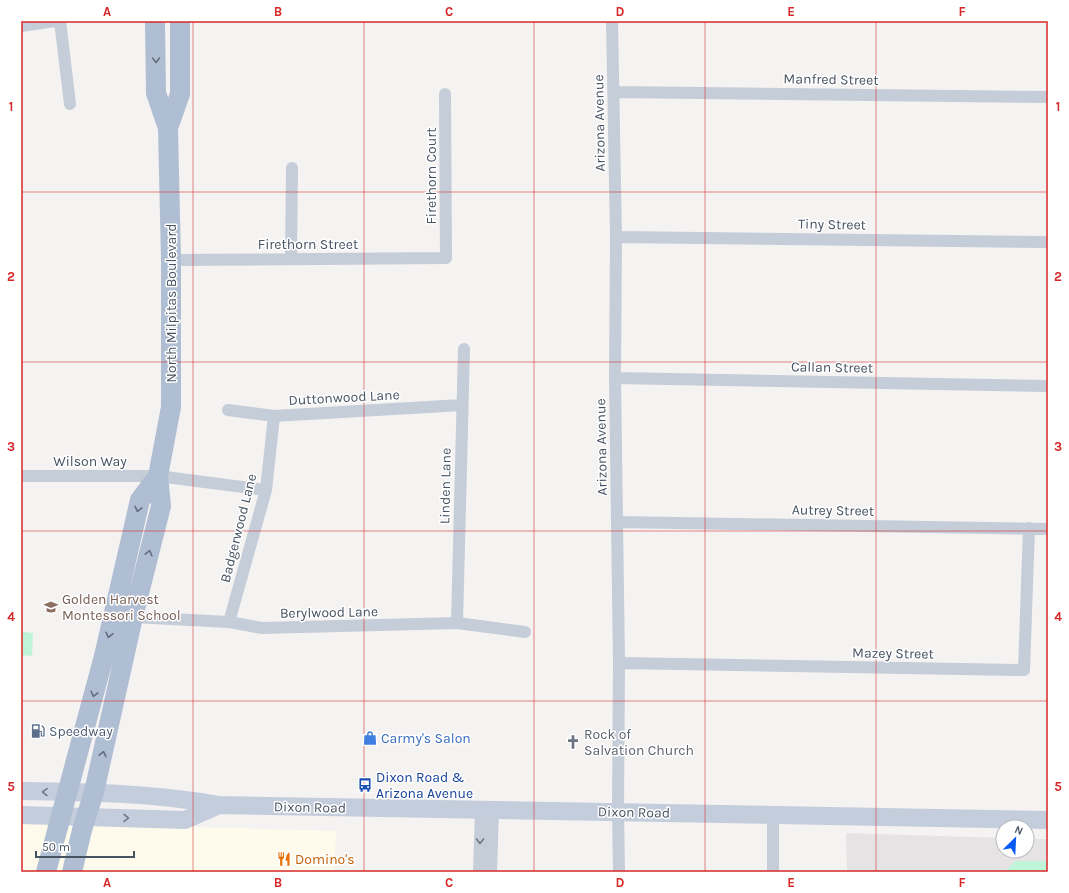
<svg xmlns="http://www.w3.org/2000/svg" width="1069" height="893" font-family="Karla,sans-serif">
<rect width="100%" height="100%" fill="#f5f2f2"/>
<!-- commercial -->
<path fill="#fefbed" d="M 21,822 L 336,831 L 334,872 L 21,872 Z"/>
<!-- education -->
<path fill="#e6e3e4" d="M 846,833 L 1003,838 L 1003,851 L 1027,851 L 1027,839 L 1048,839 L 1048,872 L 847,872 Z"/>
<!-- green -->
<path fill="#bff4d9" d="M 21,618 L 23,618 L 23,632 L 33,633 L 32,656 L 21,655 Z
M 1015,861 L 1048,861 L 1048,872 L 1005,872 Z"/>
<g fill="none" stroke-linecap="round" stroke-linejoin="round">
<!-- street -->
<path stroke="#c5cdd8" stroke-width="12" d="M 60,21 L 70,104
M 612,21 L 616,237 L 615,378 L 619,663 L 618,812 L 619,872
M 21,26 L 55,21
M 614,92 L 1048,97
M 616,237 L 1048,242
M 291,259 L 292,168
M 171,260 L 446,258 L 445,94
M 615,378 L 1048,386
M 228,410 L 274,416 L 462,405
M 21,476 L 158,476 L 266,490
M 617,522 L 1048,529
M 133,617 L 229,622 L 262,628 L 457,623 L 525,632
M 229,622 L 266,490 L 274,416
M 457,623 L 464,349
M 619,663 L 1024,670 L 1029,528
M 773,815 L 773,872
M 479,872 L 481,811
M 491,872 L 493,811"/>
<!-- secondary -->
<path stroke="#c4cddc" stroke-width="18" d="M 21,791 C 87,792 154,793 219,805 L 1048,820
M 21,815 L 185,820 L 219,805"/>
<!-- primary -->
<path stroke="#b0bed3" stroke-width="20" d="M 168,128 L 180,94 L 180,21
M 46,872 L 104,656 L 140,500 L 158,476
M 72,872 L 82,830 L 94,792 L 133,617 L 161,506 L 158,476 L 171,407 L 171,260 L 168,128 L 156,93 L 155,21"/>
</g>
<!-- one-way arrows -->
<defs><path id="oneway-chevron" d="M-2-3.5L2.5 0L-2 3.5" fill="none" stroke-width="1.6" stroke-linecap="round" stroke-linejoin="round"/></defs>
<g stroke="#626e7e">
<use href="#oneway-chevron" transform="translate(156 60) rotate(89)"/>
<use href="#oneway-chevron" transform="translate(138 509) rotate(103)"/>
<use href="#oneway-chevron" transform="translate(149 553) rotate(-76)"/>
<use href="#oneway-chevron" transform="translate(109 635) rotate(103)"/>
<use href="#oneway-chevron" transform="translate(94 694) rotate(104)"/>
<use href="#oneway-chevron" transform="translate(103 754) rotate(-77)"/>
</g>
<g stroke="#6d7887">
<use href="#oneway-chevron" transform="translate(45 792) rotate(-179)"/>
<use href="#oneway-chevron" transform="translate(126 818) rotate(2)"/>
</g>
<use stroke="#6e7885" href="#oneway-chevron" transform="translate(480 841) rotate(91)"/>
<!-- grid -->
<path fill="none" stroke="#d62828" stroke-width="1" stroke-opacity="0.55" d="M 193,21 L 193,872M 364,21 L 364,872M 534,21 L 534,872M 705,21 L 705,872M 876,21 L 876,872M 21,192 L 1048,192M 21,362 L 1048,362M 21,531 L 1048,531M 21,701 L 1048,701"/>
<!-- icons -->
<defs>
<symbol id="school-bare" viewBox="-9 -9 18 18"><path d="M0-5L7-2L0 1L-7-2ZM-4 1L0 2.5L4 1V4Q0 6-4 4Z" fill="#8d6e63" stroke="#fff" stroke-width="2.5" paint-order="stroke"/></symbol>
<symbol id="fuel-bare" viewBox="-9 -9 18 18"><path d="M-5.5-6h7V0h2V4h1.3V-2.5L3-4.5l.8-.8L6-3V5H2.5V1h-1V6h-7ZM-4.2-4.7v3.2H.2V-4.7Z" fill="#5c6f8a" stroke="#fff" stroke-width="2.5" paint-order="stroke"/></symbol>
<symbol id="shop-bare" viewBox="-9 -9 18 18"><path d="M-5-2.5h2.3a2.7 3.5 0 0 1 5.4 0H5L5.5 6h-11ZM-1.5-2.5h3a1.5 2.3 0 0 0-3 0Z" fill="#3f7fe0" stroke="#fff" stroke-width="2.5" paint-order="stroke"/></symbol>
<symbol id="church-bare" viewBox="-9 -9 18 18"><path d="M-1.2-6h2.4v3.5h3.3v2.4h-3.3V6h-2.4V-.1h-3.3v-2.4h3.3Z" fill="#6b7280" stroke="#fff" stroke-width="2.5" paint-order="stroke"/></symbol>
<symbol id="bus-bare" viewBox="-9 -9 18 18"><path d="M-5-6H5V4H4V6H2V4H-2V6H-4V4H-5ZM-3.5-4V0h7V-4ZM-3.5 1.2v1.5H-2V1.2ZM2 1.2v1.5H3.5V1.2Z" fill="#1a4fb4" stroke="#fff" stroke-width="2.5" paint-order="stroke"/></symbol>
<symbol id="restaurant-bare" viewBox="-9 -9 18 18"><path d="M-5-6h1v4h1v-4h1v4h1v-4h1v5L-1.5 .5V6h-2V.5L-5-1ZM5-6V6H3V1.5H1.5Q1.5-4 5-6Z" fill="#e8710a" stroke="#fff" stroke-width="2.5" paint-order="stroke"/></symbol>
</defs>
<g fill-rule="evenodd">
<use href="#school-bare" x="41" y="597" width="20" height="20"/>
<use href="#fuel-bare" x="28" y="721" width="20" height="20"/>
<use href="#shop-bare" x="360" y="728" width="20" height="20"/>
<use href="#church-bare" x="563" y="732" width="20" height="20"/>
<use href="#bus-bare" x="355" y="775" width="20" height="20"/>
<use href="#restaurant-bare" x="274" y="849" width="20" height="20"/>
</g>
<g text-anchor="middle" stroke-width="3" stroke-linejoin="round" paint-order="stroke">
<!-- street labels -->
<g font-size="14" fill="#485362" stroke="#fff">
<text transform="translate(831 79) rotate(1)" y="5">Manfred Street</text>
<text transform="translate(599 123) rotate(-91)" y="5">Arizona Avenue</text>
<text transform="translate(431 176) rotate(-90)" y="5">Firethorn Court</text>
<text transform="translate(832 224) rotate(1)" y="5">Tiny Street</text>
<text x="308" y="249">Firethorn Street</text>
<text transform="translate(171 303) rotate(-90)" y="5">North Milpitas Boulevard</text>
<text transform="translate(832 367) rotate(1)" y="5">Callan Street</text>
<text transform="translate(344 397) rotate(-3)" y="5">Duttonwood Lane</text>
<text transform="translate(601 447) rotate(-91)" y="5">Arizona Avenue</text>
<text x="90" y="466">Wilson Way</text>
<text transform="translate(445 486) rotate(-89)" y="5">Linden Lane</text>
<text transform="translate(833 510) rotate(1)" y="5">Autrey Street</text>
<text transform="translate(238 528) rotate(-76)" y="5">Badgerwood Lane</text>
<text transform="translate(329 612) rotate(-1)" y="5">Berylwood Lane</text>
<text transform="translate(893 653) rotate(1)" y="5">Mazey Street</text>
<text transform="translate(310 807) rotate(1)" y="5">Dixon Road</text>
<text transform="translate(634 812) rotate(1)" y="5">Dixon Road</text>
</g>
<!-- education labels -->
<g font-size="14" fill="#785e54" stroke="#fff" text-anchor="start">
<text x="62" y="604">Golden Harvest<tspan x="62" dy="16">Montessori School</tspan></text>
</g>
<!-- service labels -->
<g font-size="14" fill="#4e5e75" stroke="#fff" text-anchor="start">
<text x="49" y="736">Speedway</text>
</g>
<!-- worship labels -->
<g font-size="14" fill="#5b616d" stroke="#fff" text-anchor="start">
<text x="584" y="739">Rock of<tspan x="584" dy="16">Salvation Church</tspan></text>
</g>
<!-- shop labels -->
<g font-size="14" fill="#366cbe" stroke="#fff" text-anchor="start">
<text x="381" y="743">Carmy's Salon</text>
</g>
<!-- transit labels -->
<g font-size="14" fill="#164399" stroke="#fff" text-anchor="start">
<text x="376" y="782">Dixon Road &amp;<tspan x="376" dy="16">Arizona Avenue</tspan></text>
</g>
<!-- food labels -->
<g font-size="14" fill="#c56008" stroke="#fff" text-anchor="start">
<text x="295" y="864">Domino's</text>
</g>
</g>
<!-- border -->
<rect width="1069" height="893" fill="none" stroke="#ffffff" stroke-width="44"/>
<!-- north arrow -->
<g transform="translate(1015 839) rotate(24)"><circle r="19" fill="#ffffff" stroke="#b6bac0"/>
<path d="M0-3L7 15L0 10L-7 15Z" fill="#0a5af7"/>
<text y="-6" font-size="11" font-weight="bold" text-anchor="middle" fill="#485362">N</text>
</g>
<!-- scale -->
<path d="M36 851v6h98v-6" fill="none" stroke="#485362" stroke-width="2"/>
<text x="42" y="851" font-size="12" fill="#485362" stroke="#ffffff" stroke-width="3" paint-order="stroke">50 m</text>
<rect x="22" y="22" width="1025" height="849" fill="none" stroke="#d62828" stroke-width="1.5"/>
<g font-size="13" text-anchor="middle" font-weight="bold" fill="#d62828">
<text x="107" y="16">A</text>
<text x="278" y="16">B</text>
<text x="449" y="16">C</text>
<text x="620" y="16">D</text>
<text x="791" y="16">E</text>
<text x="962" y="16">F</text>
<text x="11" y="111">1</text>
<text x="1058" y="111">1</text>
<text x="11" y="281">2</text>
<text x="1058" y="281">2</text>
<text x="11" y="451">3</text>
<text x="1058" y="451">3</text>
<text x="11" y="621">4</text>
<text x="1058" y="621">4</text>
<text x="11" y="791">5</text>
<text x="1058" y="791">5</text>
<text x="107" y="887">A</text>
<text x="278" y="887">B</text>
<text x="449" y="887">C</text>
<text x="620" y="887">D</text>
<text x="791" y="887">E</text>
<text x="962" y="887">F</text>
</g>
</svg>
